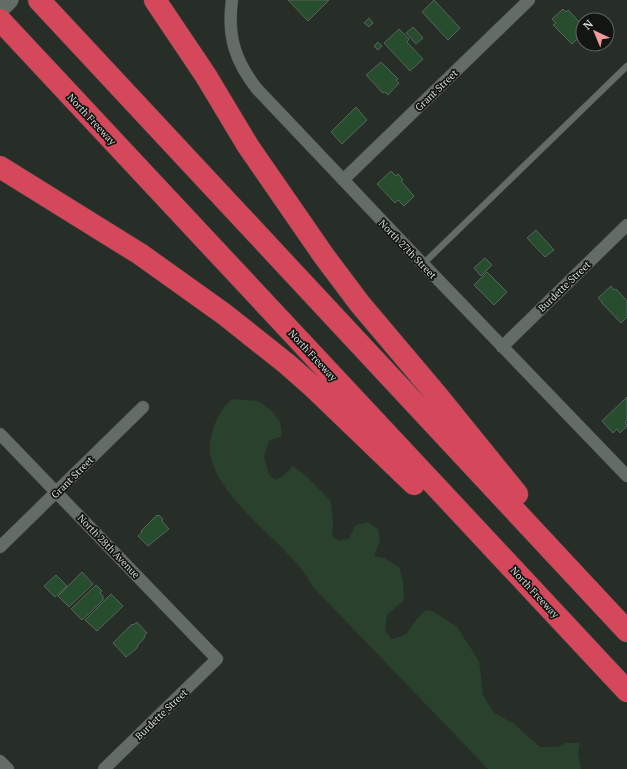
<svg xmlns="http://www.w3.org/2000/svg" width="627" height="769" font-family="'PT Serif',serif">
<rect width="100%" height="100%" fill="#272e28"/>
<!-- green -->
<path fill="#2a412e" d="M 233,399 L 258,401 L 272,411 L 280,422 L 282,436 L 269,441 L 264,456 L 269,475 L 275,480 L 283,476 L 293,466 L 307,477 L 331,501 L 333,522 L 332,536 L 339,541 L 349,538 L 356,525 L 368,522 L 378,529 L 380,541 L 374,556 L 384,558 L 399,567 L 403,580 L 404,600 L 387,615 L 385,630 L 391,639 C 410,636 407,631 417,619 C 420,615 423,612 426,610 L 434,612 L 457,627 L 479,661 L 483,695 L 494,713 L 513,723 L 540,747 L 557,747 L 566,743 L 580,743 L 578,754 L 581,769 L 488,769 L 314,588 C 309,581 304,572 298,565 C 273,535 215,493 210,453 C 209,445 211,437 213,429 C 217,417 223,406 233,399 Z"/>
<!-- building -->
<path fill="#264e2e" stroke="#5a635b" d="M 288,0 L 329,0 L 308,21 Z
M 434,0 L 460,28 L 448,40 L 422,12 Z
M 563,9 L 566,12 L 568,10 L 583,26 L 583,34 L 572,44 L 553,25 L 556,23 L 552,19 Z
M 369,18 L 373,23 L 369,27 L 364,23 Z
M 413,27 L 423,38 L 416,44 L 406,33 Z
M 399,29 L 409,39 L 407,42 L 423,59 L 410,71 L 384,43 Z
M 378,42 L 382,46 L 378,50 L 374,46 Z
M 381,62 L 398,79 L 396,80 L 399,83 L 388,95 L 385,92 L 383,93 L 366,75 Z
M 356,107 L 367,120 L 342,144 L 331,132 Z
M 391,171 L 396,176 L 398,174 L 403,180 L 401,181 L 414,196 L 404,206 L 398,200 L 395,203 L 377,184 Z
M 536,230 L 554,250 L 545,257 L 527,238 Z
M 485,258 L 492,265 L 481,276 L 474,268 Z
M 487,272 L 507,292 L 494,305 L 474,285 Z
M 611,286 L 614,290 L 616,289 L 627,301 L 627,317 L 621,323 L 602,303 L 602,302 L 598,298 Z
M 627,397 L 627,420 L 625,422 L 627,426 L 620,433 L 617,429 L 613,433 L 602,421 Z
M 157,515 L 158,516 L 159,515 L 163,519 L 162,521 L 169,529 L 148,546 L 138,536 L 142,532 L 141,531 Z
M 82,572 L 93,584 L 69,607 L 58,596 Z
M 56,575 L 67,586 L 55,597 L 44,586 Z
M 96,585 L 102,591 L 100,593 L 103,596 L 103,600 L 82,620 L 71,609 Z
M 111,594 L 123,606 L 97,631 L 85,620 Z
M 137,622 L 147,633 L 144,636 L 145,637 L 138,645 L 137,648 L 126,657 L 113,643 L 132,624 L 133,625 Z"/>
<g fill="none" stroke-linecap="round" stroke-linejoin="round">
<defs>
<path id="service" d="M 423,264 L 627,66"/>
<path id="minor" d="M 232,0 C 227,36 235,61 257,89 L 423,264 L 627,476
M 343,180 L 529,0
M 502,347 L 627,225
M 0,434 L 217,659 L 104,769
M 0,547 L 143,407
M 0,761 L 8,769"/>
<path id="secondary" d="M 0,10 L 10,0"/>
<path id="motorway" d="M 39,0 L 627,631
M 155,0 L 206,76 L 248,146 L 324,256 L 360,304 L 436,394 L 517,494
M 0,20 L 627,691
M 0,167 L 140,254 L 224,314 L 287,364 L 312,386 L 414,484"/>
</defs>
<!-- service casing -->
<use href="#service" stroke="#434944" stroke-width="7"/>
<!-- minor casing -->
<use href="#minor" stroke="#434944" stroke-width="13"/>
<!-- secondary casing -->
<use href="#secondary" stroke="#434944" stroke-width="18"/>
<!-- motorway casing -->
<use href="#motorway" stroke="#434944" stroke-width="23"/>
<!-- service -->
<use href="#service" stroke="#646d65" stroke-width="6"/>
<!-- minor -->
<use href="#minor" stroke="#646d65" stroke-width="12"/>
<!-- secondary -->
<use href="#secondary" stroke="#646d65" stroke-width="17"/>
<!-- motorway -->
<use href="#motorway" stroke="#d5475a" stroke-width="22"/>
</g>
<g text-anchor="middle" stroke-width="3.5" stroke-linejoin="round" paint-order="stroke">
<!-- street labels -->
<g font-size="10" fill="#d5dad5" stroke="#121512">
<text transform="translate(436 90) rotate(-44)" y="4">Grant Street</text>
<text transform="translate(92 119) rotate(47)" y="4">North Freeway</text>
<text transform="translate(408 249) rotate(46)" y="4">North 27th Street</text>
<text transform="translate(564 286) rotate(-44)" y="4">Burdette Street</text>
<text transform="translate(313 355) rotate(47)" y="4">North Freeway</text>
<text transform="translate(72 477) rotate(-45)" y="4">Grant Street</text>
<text transform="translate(109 546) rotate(46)" y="4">North 28th Avenue</text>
<text transform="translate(535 592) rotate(47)" y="4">North Freeway</text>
<text transform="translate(161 714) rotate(-44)" y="4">Burdette Street</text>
</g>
</g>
<!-- north arrow -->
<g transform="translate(595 32) rotate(316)"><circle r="19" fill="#121512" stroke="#606460"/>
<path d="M0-3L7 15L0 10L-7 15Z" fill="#f49b9f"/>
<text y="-6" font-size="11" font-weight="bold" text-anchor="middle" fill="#d5dad5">N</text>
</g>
</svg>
